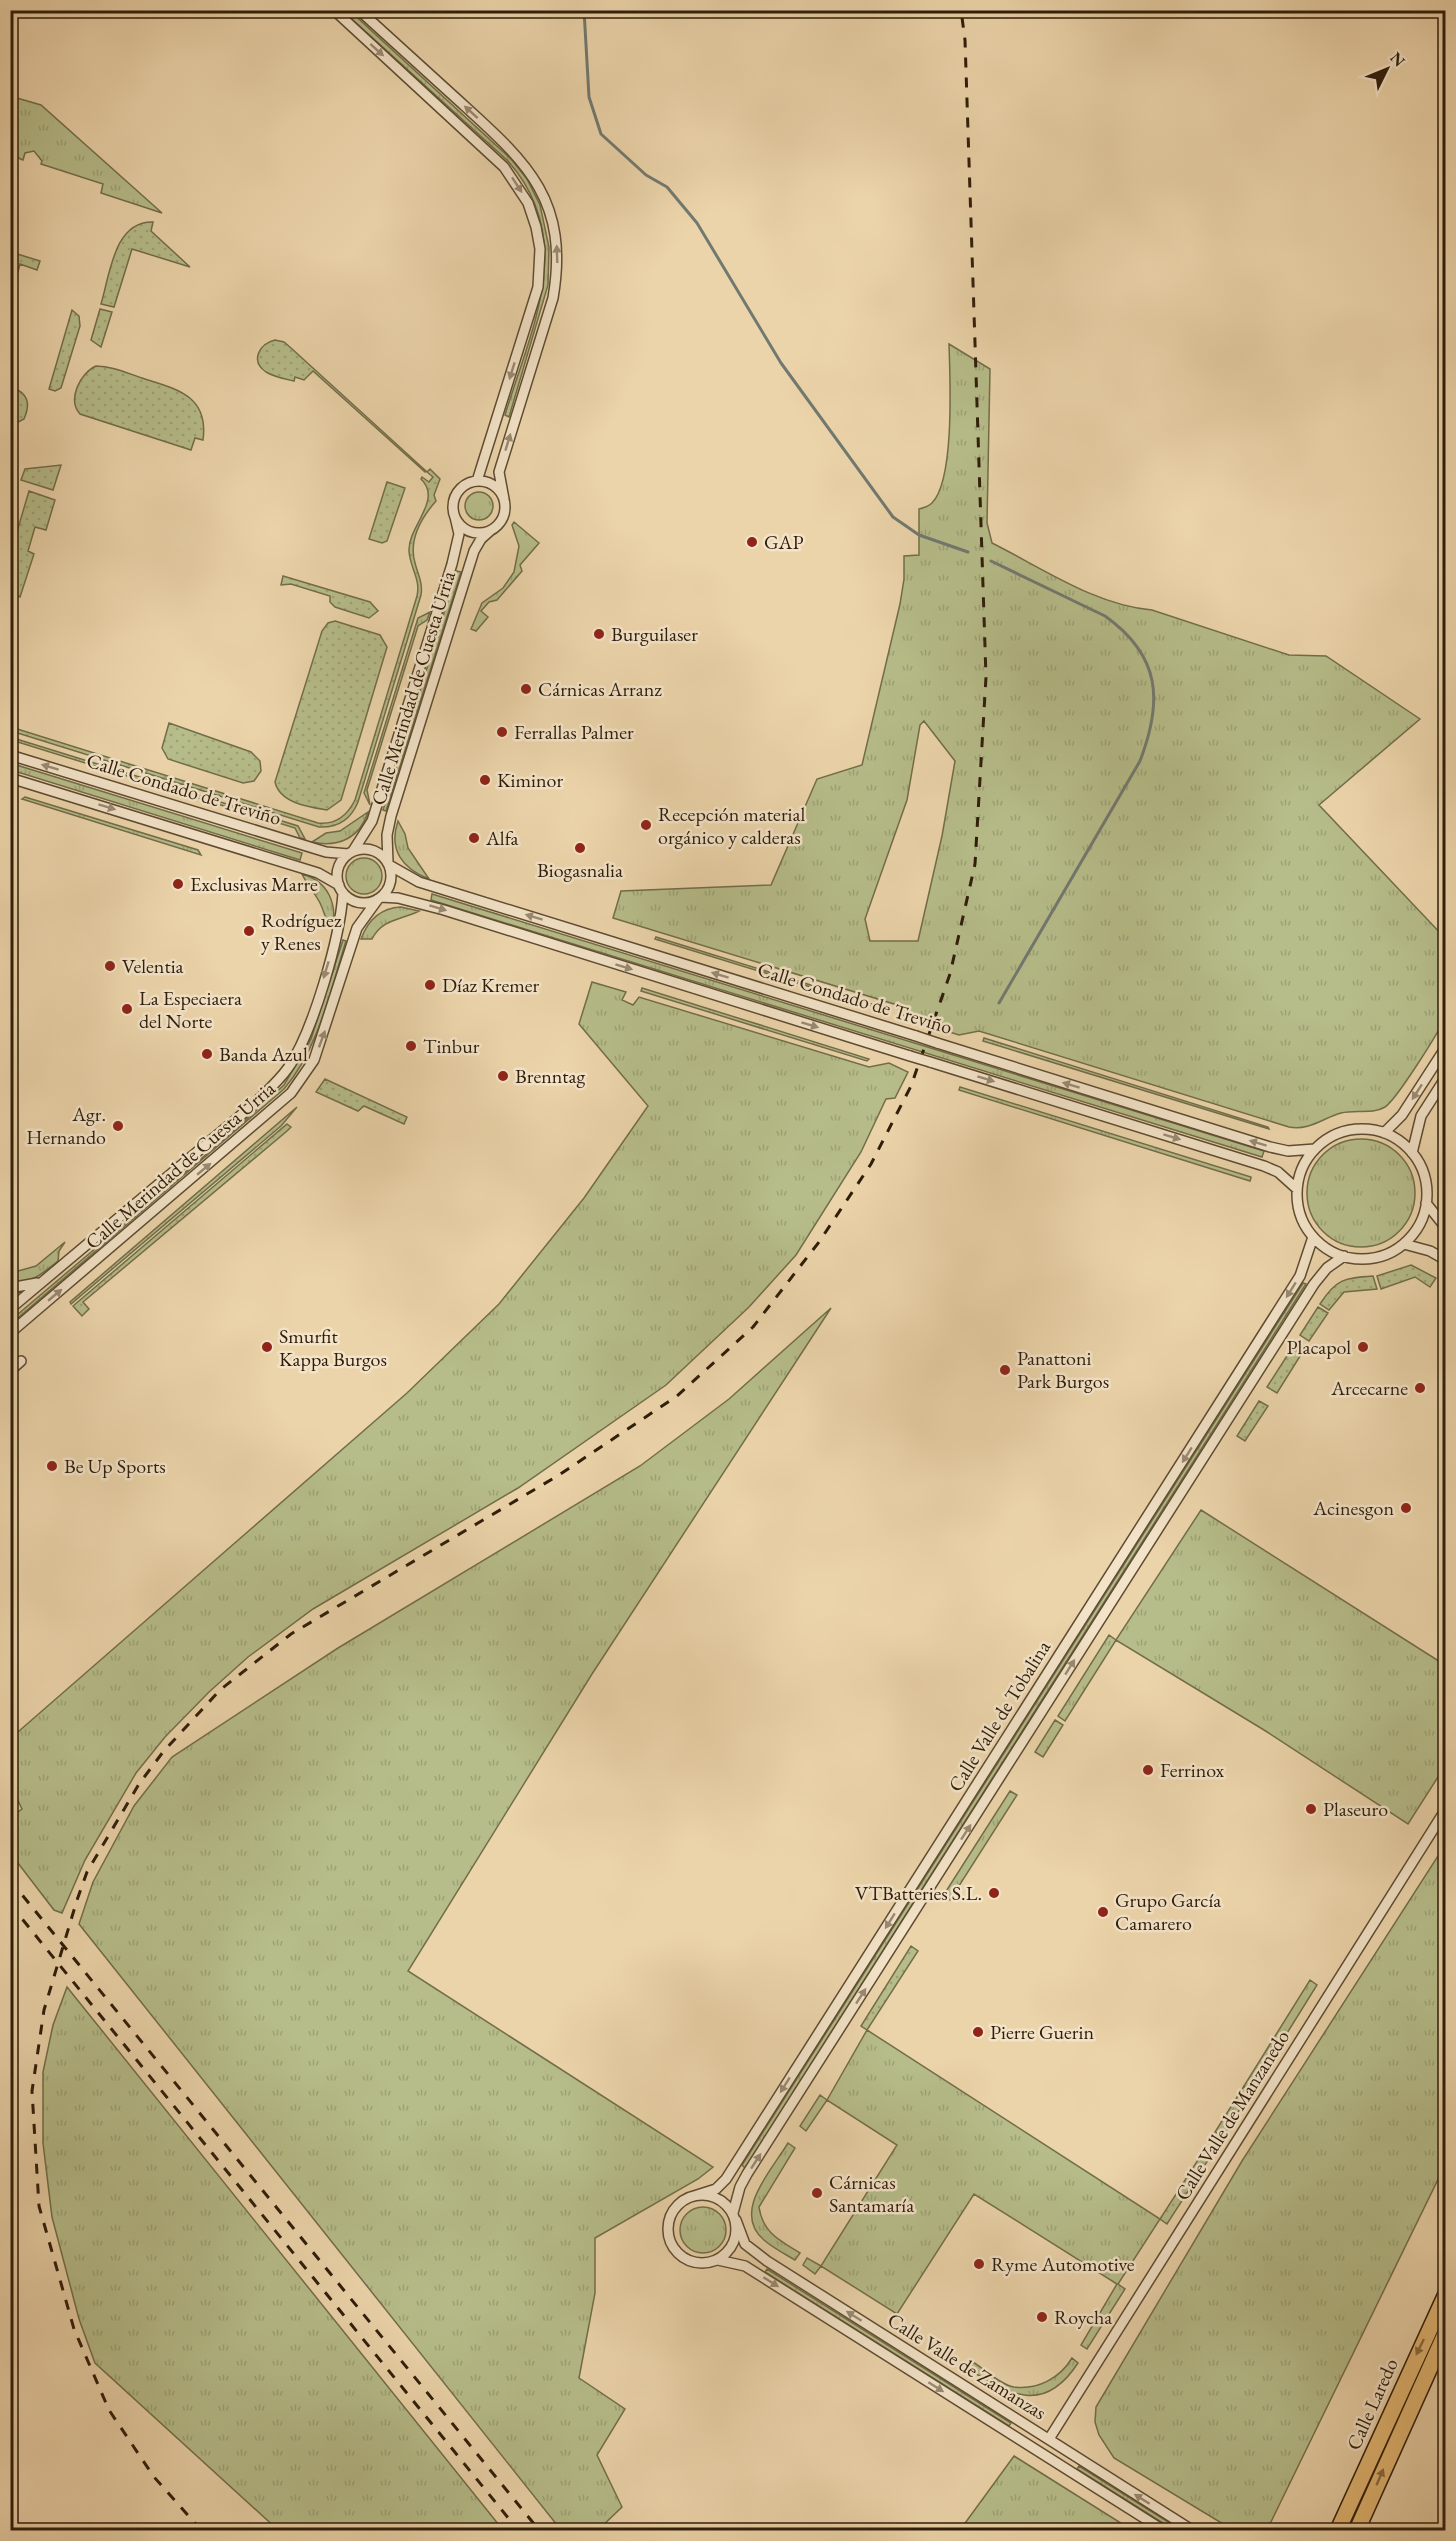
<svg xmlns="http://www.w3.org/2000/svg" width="1456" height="2541" font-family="'EB Garamond',serif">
<defs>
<pattern id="grass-tufts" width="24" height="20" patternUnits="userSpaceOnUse" patternTransform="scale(1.5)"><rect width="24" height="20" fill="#b6bd8a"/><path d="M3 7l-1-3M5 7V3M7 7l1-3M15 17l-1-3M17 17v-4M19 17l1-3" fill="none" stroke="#9da276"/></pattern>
<pattern id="garden-dots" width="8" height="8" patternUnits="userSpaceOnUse" patternTransform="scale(1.5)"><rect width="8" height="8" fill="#b6bd8a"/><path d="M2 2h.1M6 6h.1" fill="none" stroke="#9da276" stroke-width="1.8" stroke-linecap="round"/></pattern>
</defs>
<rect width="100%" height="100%" fill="#ecd4aa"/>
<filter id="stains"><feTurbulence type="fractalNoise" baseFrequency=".00333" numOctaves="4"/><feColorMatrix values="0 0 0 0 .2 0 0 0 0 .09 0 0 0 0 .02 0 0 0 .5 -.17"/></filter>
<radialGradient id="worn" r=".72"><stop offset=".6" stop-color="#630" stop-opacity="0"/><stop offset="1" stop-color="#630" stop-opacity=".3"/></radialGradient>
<!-- grass -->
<path fill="url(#grass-tufts)" stroke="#726d4a" stroke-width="1.5" fill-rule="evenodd" d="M 343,11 L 350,11 L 511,159 L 527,179 L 540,205 L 549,247 L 548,285 L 509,417 L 505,415 C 531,329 578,240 508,161 Z
M 10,96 L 41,105 L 162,213 L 101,193 L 103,184 L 41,164 L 42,161 L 34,151 L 25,153 L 23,160 C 3,154 10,114 10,96 Z
M 949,344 L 990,369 L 987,523 L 992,543 C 1042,568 1095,605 1152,610 L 1289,655 L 1326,656 L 1420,719 L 1319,805 L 1445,938 C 1446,956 1449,1000 1446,1015 C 1442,1028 1396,1100 1385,1107 C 1372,1115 1356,1109 1341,1113 C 1323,1118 1309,1131 1289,1127 L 979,1031 L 959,1035 L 907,1019 L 894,1004 L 613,918 L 621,891 L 771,885 L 817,779 L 862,765 L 900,604 L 904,579 L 904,556 L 919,555 L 919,509 C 923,508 929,506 932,503 C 955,480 950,377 949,344 ZM 924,721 L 955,761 L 942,836 L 918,941 L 870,941 L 865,919 L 907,800 L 920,725 Z
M465 506a14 14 0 1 1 28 0a14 14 0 1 1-28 0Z
M 514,522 L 539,543 L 520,565 L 522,571 L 497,600 L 489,602 L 481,611 L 488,617 L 476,631 L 471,629 L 482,603 L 503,588 L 514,572 L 519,546 L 512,525 Z
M 457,571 L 461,572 L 386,811 L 383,810 Z
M 430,612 L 427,620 L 418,626 L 367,790 L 370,805 L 364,793 L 418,618 Z
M 10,737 L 298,826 L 305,839 L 300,838 L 295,828 L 11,740 Z
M 10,763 L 302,853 L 300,860 L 11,770 Z
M 25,797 L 198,850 L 201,855 L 22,799 Z
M 368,812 C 360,838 338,848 312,842 L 326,833 L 340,831 Z
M 398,821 L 405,834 L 408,848 L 429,879 C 403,869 388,850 398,821 Z
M346 876a18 18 0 1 1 36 0a18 18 0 1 1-36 0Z
M 302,874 C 328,881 338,904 332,929 C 325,920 325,913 320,903 C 315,893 307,885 302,874 Z
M 432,894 L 1264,1151 L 1262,1157 L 431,900 Z
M 401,907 L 419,911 C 401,920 382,919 372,939 L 361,939 C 368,920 380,908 401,907 Z
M 656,937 L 888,1009 L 888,1011 L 655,939 Z
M 343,940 L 346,941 C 330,991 319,1048 284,1089 L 11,1324 L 11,1320 L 229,1135 L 284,1085 L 311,1039 Z
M 592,982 L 626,992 L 622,1000 L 633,1005 L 639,997 L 869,1067 L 889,1063 L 908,1072 L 895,1098 L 886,1099 L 861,1152 L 796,1255 L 749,1307 L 666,1385 L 518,1488 L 313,1609 L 248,1657 L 209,1692 L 165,1737 L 136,1773 L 85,1860 L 62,1913 L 54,1910 L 11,1854 L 11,1817 L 22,1809 L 11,1786 L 11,1738 L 407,1393 L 499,1304 L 584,1198 L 648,1106 L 579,1024 Z
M 642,988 L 869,1059 L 867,1061 L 641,991 Z
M 984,1038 L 1268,1127 L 1269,1129 L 983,1041 Z
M 960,1087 L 1251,1177 L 1251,1178 L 1250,1181 L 959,1090 Z
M 297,1107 L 281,1126 L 71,1304 L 70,1302 Z
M1307 1193a54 54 0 1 1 108 0a54 54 0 1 1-108 0Z
M 65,1242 L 59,1251 L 58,1261 C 43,1273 31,1284 11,1283 L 11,1273 L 36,1266 Z
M 1303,1283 L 1306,1284 L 745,2168 L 742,2165 Z
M 831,1308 L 592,1674 L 408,1971 L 713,2167 L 698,2179 L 595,2238 L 595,2293 L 579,2378 L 625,2409 L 597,2455 L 622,2507 L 598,2530 L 561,2530 L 79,1924 L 93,1882 L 134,1806 L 172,1757 L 338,1648 L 640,1466 L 729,1399 Z
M 1201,1510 L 1445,1665 L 1445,1766 L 1408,1824 L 1264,1730 L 1116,1640 L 1065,1721 L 1058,1716 L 1109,1635 L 1116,1640 Z
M 1055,1720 L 1063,1725 L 1043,1757 L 1035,1752 Z
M 1010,1791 L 1017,1795 L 950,1900 L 943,1896 Z
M 1445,1845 L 1445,2165 L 1267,2530 L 1233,2530 L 1114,2458 L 1099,2435 L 1095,2422 L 1096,2407 L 1242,2161 Z
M 1310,1980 L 1317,1985 L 1251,2091 L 1244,2086 Z
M 67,1987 L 503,2530 L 278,2530 L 95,2363 L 79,2319 L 52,2217 L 43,2143 L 43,2072 L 53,2025 Z
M 867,2030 L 1160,2219 L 1118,2284 L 1125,2289 L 1087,2349 L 1081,2345 L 1117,2284 L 974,2194 L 897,2314 L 821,2266 L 815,2274 L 803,2265 L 807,2258 L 821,2266 L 897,2145 L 827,2100 L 806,2131 L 800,2126 L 820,2095 L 827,2100 Z
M 788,2143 L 795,2148 L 759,2207 C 763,2233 779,2240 800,2253 L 795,2260 C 785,2254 773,2248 764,2240 C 731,2212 772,2170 788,2143 Z
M680 2230a23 23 0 1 1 46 0a23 23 0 1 1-46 0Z
M 767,2269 L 1011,2423 L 1009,2426 L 765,2272 Z
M 1072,2358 L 1078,2363 C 1044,2415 1011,2395 968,2369 L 973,2362 C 984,2369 1001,2385 1014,2387 C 1038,2390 1060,2378 1072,2358 Z
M 1014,2456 L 1132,2530 L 960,2530 Z
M 1079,2466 L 1181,2530 L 1174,2530 L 1077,2469 Z"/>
<!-- garden -->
<path fill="url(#garden-dots)" stroke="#726d4a" stroke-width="1.5" d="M 153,222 L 151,231 L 190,267 L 132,249 L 114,307 L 101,304 C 110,274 114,221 153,222 Z
M 11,252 L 40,261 L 37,270 L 20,264 L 16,279 L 11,274 Z
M 100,309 L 112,312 L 101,347 L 91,340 Z
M 72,310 L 79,316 L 80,326 L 61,388 L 55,391 L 49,389 Z
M 275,340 L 284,342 L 291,348 L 426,471 L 425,472 L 313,371 L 304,380 L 295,377 L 294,381 C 285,379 274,377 266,372 C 250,361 259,344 275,340 Z
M 96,366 C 112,366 127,373 142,378 C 176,389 209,395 203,440 L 195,438 L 191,450 L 80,414 C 67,400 80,373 96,366 Z
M 11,387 C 28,393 31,403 24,419 L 11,426 Z
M 61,465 L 53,490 L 21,480 L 25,469 Z
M 430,469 L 440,479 L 434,495 L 436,501 C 422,517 408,539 415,563 C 418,575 423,583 421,595 L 358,802 C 351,819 338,828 319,827 L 11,731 L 11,727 L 318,823 C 336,825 347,816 355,800 L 417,596 C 421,579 410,568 409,551 C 408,526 443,500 421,479 L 422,477 L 429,482 L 433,477 L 427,472 Z
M 387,482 L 405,488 L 387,541 L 382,543 L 369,539 Z
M 29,491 L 55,500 L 46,530 L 35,527 L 28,551 L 34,554 L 20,597 L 11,590 L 11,552 Z
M 283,576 L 370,602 L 378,611 L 369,618 L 335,607 L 330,602 L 330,596 L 291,584 L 281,585 Z
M 335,621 L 380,635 L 387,647 L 341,800 L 327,810 C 308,807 280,803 275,782 L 322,631 L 328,623 Z
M 169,723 L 251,752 L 260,761 L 261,771 L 254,781 L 243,783 L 168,759 L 162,748 Z
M 325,1079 L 407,1117 L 404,1124 L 364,1106 L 358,1111 L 316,1092 Z
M 287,1124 L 291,1127 L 287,1131 L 83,1302 L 89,1309 L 82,1316 L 73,1306 Z
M 1411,1265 L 1436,1278 L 1430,1287 L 1415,1277 L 1381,1289 L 1377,1276 Z
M 1373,1276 L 1377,1289 L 1344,1292 L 1329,1310 L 1320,1304 C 1336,1279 1344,1278 1373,1276 Z
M 1318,1307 L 1328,1313 L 1309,1341 L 1300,1335 Z
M 1292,1348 L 1302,1353 L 1277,1393 L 1267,1387 Z
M 1259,1401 L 1268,1406 L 1245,1441 L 1237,1436 Z
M 911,1946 L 918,1951 L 867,2030 L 861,2026 Z
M 1244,2086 L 1251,2091 L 1223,2137 L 1215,2132 Z
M 1205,2149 L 1212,2154 L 1167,2224 L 1160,2219 Z
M 1445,2306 L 1445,2318 L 1352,2527 L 1347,2525 Z"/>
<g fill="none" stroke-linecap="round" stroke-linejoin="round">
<!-- stream -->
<path stroke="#717970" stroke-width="3" d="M 584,10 L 589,97 L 601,134 L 646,175 L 667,187 L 697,223 L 781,363 L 893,517 L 919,535 L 968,552
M 991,561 L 1105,616 C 1161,656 1163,701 1140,761 L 999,1003"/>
<defs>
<path id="street" d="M 334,10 L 504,167 L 528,203 L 536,227 L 540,249 L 538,287 L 477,481
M 359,10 C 392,40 425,70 458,100 C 525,161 570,198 553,298 L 499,472 L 504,499
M453 507a26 26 0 1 1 52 0a26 26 0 1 1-52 0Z
M 10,755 L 326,852 L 348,854
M 10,778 L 318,873 L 339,885
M337 876a27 27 0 1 1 54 0a27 27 0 1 1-54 0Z
M 353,851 L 372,821 L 452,564 L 459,534 L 455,517
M 388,863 L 387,835 L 391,816 L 474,551 L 481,539 L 491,530
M 389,865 L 419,882 L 916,1036
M 381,897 L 398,898 L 444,910 L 910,1056
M 937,1043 L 1270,1147 L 1288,1151 L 1315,1149
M 930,1062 L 1264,1166 L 1278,1172 L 1297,1189
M1297 1194a65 65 0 1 1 130 0a65 65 0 1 1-130 0Z
M 1384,1133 L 1402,1115 L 1446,1047
M 1412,1153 L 1421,1116 L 1446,1077
M 1426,1203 L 1446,1228
M 1404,1244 L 1430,1251 L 1446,1260
M 10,1288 L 37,1283
M 10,1309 L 253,1105 C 265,1093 278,1082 288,1068 C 313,1032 340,938 343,893
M 10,1333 L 291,1093 L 314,1060 L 357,928 L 378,899
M 10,1371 L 21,1361
M668 2229a34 34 0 1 1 68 0a34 34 0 1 1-68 0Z
M 694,2196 L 716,2189 L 726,2179 L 1300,1276 L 1313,1237
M 733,2213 L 740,2187 L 747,2174 L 1314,1284 L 1327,1268 L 1344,1256
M 736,2220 L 745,2244 L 767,2261 L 1192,2530
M 718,2260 L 745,2266 L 1163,2530
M 1049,2439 L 1446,1809"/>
<path id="primary" d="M 1338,2530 L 1446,2294
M 1357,2530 L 1446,2332"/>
</defs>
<!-- street casing -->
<use href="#street" stroke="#5e4b32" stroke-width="12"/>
<!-- primary casing -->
<use href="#primary" stroke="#2e1d0a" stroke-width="18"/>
<!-- street -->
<use href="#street" stroke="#f3e3c8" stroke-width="9"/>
<!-- primary -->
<use href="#primary" stroke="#e6ba75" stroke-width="15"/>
<!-- rail -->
<path stroke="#2e1d0a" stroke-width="3" stroke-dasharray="10 10" stroke-linecap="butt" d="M 10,1880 L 539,2530
M 10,1904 L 518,2530
M 201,2530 L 154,2477 L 109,2410 L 74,2329 L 39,2206 L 32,2091 L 44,2010 L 77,1900 L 87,1872 L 139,1784 L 163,1752 L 220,1690 L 291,1634 L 559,1475 L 677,1396 L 753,1327 L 819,1242 L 871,1164 L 911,1086 L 950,974 L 975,864 L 986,677 L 965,40 L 961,10"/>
<defs>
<path id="street-bridge" d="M 916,1036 L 937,1043
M 910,1056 L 930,1062"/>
</defs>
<!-- street-bridge casing -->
<use href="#street-bridge" stroke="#5e4b32" stroke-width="12" stroke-linecap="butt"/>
<!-- street-bridge -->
<use href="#street-bridge" stroke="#f3e3c8" stroke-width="9"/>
</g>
<!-- one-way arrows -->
<defs><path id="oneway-solid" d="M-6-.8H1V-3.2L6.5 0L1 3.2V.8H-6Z" transform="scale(1.5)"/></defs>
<g fill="#9a8a72">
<use href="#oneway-solid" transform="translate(377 50) rotate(42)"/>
<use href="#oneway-solid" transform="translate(471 112) rotate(-138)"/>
<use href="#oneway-solid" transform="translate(517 185) rotate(57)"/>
<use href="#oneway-solid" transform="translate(557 254) rotate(-92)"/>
<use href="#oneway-solid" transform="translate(512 371) rotate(107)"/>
<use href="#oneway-solid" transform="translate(508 442) rotate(-73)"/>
<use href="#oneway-solid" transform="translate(50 767) rotate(-163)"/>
<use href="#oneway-solid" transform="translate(107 807) rotate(17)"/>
<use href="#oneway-solid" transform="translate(438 908) rotate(17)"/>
<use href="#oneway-solid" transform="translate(534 917) rotate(-163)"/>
<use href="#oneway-solid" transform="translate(624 967) rotate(17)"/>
<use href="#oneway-solid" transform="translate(326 970) rotate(107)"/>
<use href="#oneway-solid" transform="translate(720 975) rotate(-163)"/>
<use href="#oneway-solid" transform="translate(810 1025) rotate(17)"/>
<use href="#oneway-solid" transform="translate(322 1039) rotate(-70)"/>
<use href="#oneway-solid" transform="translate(986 1079) rotate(17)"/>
<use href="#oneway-solid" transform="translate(1071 1085) rotate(-163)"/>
<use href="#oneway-solid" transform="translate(1417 1092) rotate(123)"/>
<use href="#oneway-solid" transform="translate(1172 1137) rotate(17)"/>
<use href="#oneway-solid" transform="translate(1258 1143) rotate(-163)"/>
<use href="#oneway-solid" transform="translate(204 1169) rotate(-40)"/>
<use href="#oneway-solid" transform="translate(1291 1290) rotate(122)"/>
<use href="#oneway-solid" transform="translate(55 1295) rotate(-40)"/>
<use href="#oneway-solid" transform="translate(1187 1455) rotate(122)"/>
<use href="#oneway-solid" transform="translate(1070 1667) rotate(-58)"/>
<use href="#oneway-solid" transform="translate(966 1832) rotate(-57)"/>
<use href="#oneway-solid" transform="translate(890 1921) rotate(122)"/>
<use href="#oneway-solid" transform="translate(861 1996) rotate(-57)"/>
<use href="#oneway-solid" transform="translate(785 2085) rotate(122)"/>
<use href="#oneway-solid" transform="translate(756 2161) rotate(-57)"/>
<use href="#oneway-solid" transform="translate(771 2282) rotate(32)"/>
<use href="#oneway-solid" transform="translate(854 2316) rotate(-148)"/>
<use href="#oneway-solid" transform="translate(936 2387) rotate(32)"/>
<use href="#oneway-solid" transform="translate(1142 2499) rotate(-148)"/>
</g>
<g fill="#8a6c40">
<use href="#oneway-solid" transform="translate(1420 2347) rotate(116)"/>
<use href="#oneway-solid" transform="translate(1380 2477) rotate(-67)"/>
</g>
<!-- markers -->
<g fill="#8f2418" stroke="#f3e3c8" stroke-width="2">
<circle cx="752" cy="542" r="6"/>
<circle cx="599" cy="634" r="6"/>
<circle cx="526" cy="689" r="6"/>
<circle cx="502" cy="732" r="6"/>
<circle cx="485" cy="780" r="6"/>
<circle cx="646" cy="825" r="6"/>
<circle cx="474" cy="838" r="6"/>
<circle cx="580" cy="848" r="6"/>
<circle cx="178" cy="884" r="6"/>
<circle cx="249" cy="931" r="6"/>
<circle cx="110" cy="966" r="6"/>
<circle cx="430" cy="985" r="6"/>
<circle cx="127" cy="1009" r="6"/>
<circle cx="411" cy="1046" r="6"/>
<circle cx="207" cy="1054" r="6"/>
<circle cx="503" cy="1076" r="6"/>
<circle cx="118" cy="1126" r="6"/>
<circle cx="267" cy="1347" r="6"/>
<circle cx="1363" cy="1347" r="6"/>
<circle cx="1005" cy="1370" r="6"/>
<circle cx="1420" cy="1388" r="6"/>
<circle cx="52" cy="1466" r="6"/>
<circle cx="1406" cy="1508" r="6"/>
<circle cx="1148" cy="1770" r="6"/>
<circle cx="1311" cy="1809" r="6"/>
<circle cx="994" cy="1893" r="6"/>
<circle cx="1103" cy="1912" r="6"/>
<circle cx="978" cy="2032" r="6"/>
<circle cx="817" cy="2193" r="6"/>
<circle cx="979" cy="2264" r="6"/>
<circle cx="1042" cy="2317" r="6"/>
</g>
<g text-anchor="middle" stroke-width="5" stroke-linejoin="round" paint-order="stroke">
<!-- poi labels -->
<g font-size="20" fill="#2e1d0a" stroke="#f3e3c8" text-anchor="start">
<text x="764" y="549">GAP</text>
<text x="611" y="641">Burguilaser</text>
<text x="538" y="696">Cárnicas Arranz</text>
<text x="514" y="739">Ferrallas Palmer</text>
<text x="497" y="787">Kiminor</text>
<text x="658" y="821">Recepción material<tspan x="658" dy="23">orgánico y calderas</tspan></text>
<text x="486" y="845">Alfa</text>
<text x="580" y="877" text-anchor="middle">Biogasnalia</text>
<text x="190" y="891">Exclusivas Marre</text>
<text x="261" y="927">Rodríguez<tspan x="261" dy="23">y Renes</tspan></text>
<text x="122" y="973">Velentia</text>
<text x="442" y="992">Díaz Kremer</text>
<text x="139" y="1005">La Especiaera<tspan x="139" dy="23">del Norte</tspan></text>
<text x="423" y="1053">Tinbur</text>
<text x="219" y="1061">Banda Azul</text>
<text x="515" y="1083">Brenntag</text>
<text x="106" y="1121" text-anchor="end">Agr.<tspan x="106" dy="23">Hernando</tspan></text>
<text x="279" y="1343">Smurfit<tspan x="279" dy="23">Kappa Burgos</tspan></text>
<text x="1351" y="1354" text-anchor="end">Placapol</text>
<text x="1017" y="1365">Panattoni<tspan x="1017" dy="23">Park Burgos</tspan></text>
<text x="1408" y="1395" text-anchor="end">Arcecarne</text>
<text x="64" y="1473">Be Up Sports</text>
<text x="1394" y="1515" text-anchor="end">Acinesgon</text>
<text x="1160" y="1777">Ferrinox</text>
<text x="1323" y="1816">Plaseuro</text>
<text x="982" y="1900" text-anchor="end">VTBatteries S.L.</text>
<text x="1115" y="1907">Grupo García<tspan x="1115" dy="23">Camarero</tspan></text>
<text x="990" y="2039">Pierre Guerin</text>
<text x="829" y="2189">Cárnicas<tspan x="829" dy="23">Santamaría</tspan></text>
<text x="991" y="2271">Ryme Automotive</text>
<text x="1054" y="2324">Roycha</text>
</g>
<!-- street labels -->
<g font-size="20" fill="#2e1d0a" stroke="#f3e3c8">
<text transform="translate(413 688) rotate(-73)" y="7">Calle Merindad de Cuesta Urria</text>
<text transform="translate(184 789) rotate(17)" y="7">Calle Condado de Treviño</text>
<text transform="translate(855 998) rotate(17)" y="7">Calle Condado de Treviño</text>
<text transform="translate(180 1165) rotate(-41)" y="7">Calle Merindad de Cuesta Urria</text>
<text transform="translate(999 1716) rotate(-58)" y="7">Calle Valle de Tobalina</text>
<text transform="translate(1232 2115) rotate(-58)" y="7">Calle Valle de Manzanedo</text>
<text transform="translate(967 2366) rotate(32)" y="7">Calle Valle de Zamanzas</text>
<text transform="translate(1372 2404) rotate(-66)" y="7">Calle Laredo</text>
</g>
</g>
<!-- margin -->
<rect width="1456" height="2541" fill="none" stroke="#ecd4aa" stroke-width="36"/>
<rect x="12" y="12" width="1432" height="2517" fill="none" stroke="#2e1d0a" stroke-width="3"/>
<rect x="18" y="18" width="1420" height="2505" fill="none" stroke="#2e1d0a" stroke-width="1.5"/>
<!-- north arrow -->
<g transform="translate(1387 69) rotate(47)" stroke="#f3e3c8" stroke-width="4.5" paint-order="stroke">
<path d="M0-4.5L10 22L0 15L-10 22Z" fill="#2e1d0a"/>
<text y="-9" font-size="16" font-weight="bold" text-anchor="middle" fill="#2e1d0a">N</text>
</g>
<rect width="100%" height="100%" filter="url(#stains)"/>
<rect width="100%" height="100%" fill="url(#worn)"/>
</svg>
